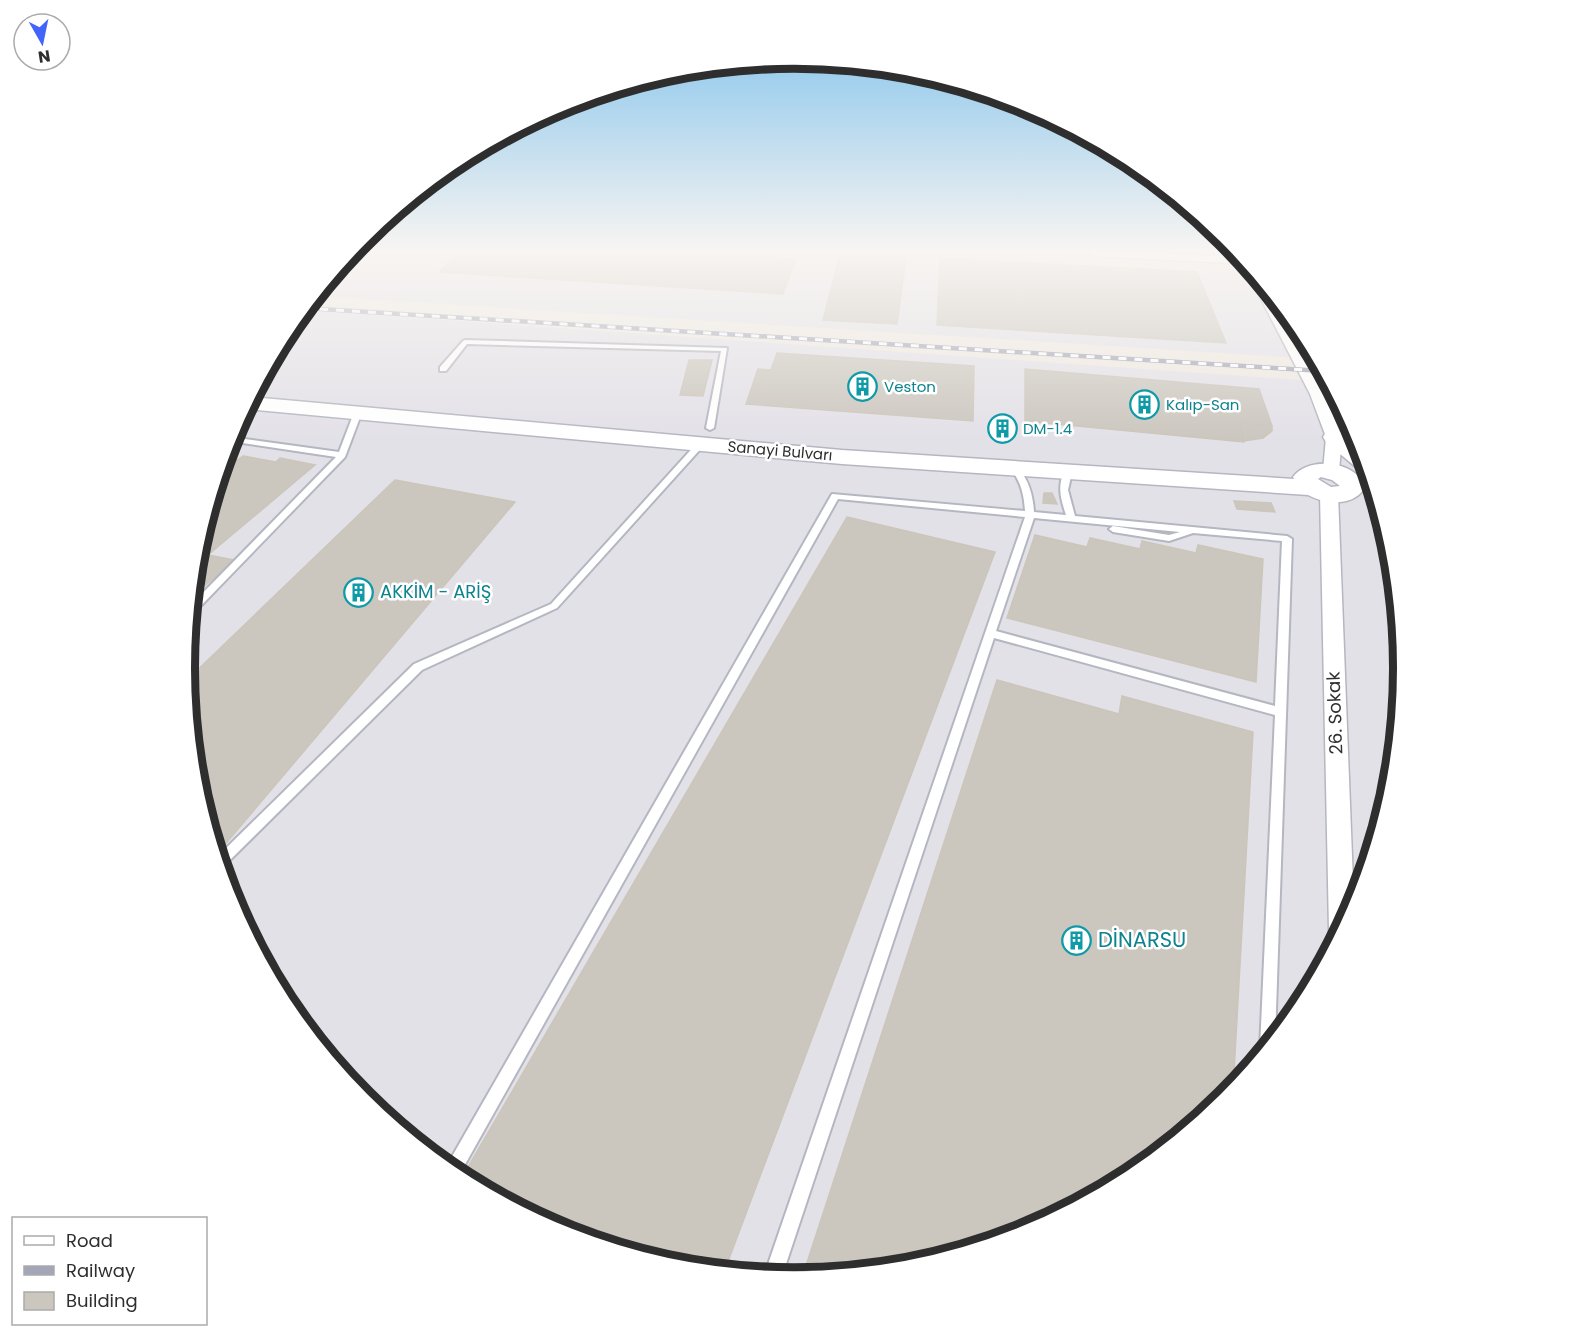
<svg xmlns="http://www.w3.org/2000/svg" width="1588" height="1337" font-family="Poppins,sans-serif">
<rect width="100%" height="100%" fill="#efe9e1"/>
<!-- industrial -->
<path fill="#e3e1e8" d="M 350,253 L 1238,253 L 1301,330 L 1317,359 L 314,296 Z
M 303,310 L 1329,382 L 1358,435 L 1392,550 L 1404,669 L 1392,788 L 1357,902 L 1301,1008 L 1225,1100 L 1133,1176 L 1027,1232 L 913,1267 L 794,1278 L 675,1267 L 560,1232 L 455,1176 L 362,1100 L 287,1007 L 230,902 L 196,787 L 184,668 L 196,549 L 231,435 L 287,329 Z"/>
<!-- building -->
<path fill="#cbc7bf" stroke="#cbc5ba" stroke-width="1.5" d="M 459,253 L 696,253 L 796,259 L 783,294 L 439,272 Z
M 840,254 L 906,258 L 897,324 L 823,320 Z
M 940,258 L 1197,272 L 1226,343 L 937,325 Z
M 777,353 L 974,366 L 973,421 L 746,404 L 758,369 L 771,370 Z
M 689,360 L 712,360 L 703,396 L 680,395 Z
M 1025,369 L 1259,389 L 1272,426 L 1239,423 L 1244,442 L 1025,421 Z
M 993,420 L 1011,421 L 1012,437 L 994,436 Z
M 1239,423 L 1272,426 L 1272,431 L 1263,438 L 1244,441 Z
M 243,456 L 276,462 L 280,458 L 315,465 L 208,555 L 234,560 L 191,598 L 196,549 L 223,461 L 233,463 Z
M 395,480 L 515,502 L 216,855 L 196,787 L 185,682 Z
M 1044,493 L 1052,493 L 1057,504 L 1043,503 Z
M 1234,501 L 1271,503 L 1275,512 L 1237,509 Z
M 847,517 L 995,552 L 724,1272 L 675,1267 L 560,1232 L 461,1179 Z
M 1035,535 L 1087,547 L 1090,538 L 1140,549 L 1142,541 L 1196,553 L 1198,545 L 1263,559 L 1256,682 L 1007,618 Z
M 1385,557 L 1393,559 L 1404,669 L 1401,703 Z
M 997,680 L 1119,714 L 1122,696 L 1253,732 L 1233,1090 L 1225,1100 L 1133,1176 L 1027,1232 L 913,1267 L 802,1278 Z"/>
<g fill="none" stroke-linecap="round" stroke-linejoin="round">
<defs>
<path id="service" d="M 465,340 L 727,348 L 714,428 L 710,430 L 706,428 L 721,351 L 467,344 L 446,371 L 440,371 L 440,367 L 463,341 Z
M 1317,403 L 1341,405 L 1344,409 L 1320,407 L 1316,405 Z
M 355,410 L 362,412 L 345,457 L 192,615 L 189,616 L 190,606 L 336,457 L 229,441 L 230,437 L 339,452 Z
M 698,442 L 701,442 L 705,444 L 557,608 L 422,670 L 223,867 L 220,868 L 217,857 L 414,664 L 551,604 Z
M 1012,467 L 1018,467 C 1029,481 1033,495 1034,512 L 1066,515 C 1061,500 1057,487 1064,472 L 1068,470 L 1072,472 L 1068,490 L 1075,516 L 1287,536 L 1292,539 L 1275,1040 L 1262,1054 L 1260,1049 L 1275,715 L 994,638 L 782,1276 L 764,1276 L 1025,517 L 838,499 L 458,1177 L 446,1167 L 832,494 L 1025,511 C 1024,495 1021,482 1011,469 ZM 1034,518 L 1180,532 L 1169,535 L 1113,526 L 1109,529 L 1113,532 L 1169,541 L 1193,533 L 1282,541 L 1275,706 L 996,631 Z"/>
<path id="minor" d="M 1087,253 L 1154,253 L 1242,257 L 1247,264 L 1093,256 Z
M 1248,267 L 1250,267 L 1269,290 L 1324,394 L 1342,437 L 1339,471 L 1337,475 L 1331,476 L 1323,471 L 1326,437 L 1310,394 L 1246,270 Z
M 1329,489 L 1335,490 L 1338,494 L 1354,908 L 1336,941 L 1332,940 L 1329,931 L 1320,494 L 1323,490 Z"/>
<path id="secondary" d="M 251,397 L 842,450 L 1294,479 L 1293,477 C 1308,455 1361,461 1364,489 C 1352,507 1325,504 1308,495 L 842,464 L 245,409 ZM 1321,477 L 1332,480 L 1340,486 L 1331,487 L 1318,479 Z
M 1334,430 C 1355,435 1363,452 1368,470 L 1358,469 L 1326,442 L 1323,437 L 1326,432 Z"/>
</defs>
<!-- service casing -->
<use href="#service" stroke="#b4b7c1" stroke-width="4"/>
<!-- minor casing -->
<use href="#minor" stroke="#b4b7c1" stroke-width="3"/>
<!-- secondary casing -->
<use href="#secondary" stroke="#b4b7c1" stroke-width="3"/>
<!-- service -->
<use href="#service" fill="#fff" fill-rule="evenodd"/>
<!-- minor -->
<use href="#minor" fill="#fff" fill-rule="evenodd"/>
<!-- secondary -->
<use href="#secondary" fill="#fff" fill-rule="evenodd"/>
<defs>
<path id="rail" d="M 304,308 L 1323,371"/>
</defs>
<!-- rail casing -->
<use href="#rail" stroke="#a3a6b8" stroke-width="4.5"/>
<!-- rail -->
<use href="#rail" stroke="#fff" stroke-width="3" stroke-dasharray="8" stroke-linecap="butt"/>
</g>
<!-- sky -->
<linearGradient id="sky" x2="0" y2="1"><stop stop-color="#7abfeb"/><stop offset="0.57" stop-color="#f8f5f2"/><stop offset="1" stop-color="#f8f5f2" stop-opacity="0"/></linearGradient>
<rect width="1588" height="440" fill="url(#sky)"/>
<!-- icons -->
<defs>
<symbol id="building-ring" viewBox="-11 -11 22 22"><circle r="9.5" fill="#fff" stroke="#0f9aa8" stroke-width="1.5"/><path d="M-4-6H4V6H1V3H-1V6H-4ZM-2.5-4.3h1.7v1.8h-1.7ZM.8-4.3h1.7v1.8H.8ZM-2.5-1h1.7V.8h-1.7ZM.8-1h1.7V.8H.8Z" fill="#0f9aa8"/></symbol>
</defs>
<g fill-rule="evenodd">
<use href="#building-ring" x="846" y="370" width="33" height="33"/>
<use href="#building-ring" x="1128" y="388" width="33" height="33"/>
<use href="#building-ring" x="986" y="412" width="33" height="33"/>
<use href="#building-ring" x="342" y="576" width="33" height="33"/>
<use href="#building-ring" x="1060" y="924" width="33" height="33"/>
</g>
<g text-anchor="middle" stroke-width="5" stroke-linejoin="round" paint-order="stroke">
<!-- far-culture labels -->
<g font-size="15" fill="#0d838f" stroke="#fff" text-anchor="start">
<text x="884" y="392">Veston</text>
<text x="1166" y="410">Kalıp-San</text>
<text x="1023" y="434">DM-1.4</text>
</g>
<!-- far-street labels -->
<g font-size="15" fill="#2e2e2e" stroke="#fff">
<text transform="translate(780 451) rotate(5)" y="5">Sanayi Bulvarı</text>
</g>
<!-- culture labels -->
<g font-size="18" fill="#0d838f" stroke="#fff" text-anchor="start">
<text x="380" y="598">AKKİM - ARİŞ</text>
</g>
<!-- street labels -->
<g font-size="18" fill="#2e2e2e" stroke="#fff">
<text transform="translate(1335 713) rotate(-92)" y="6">26. Sokak</text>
</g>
<!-- near-culture labels -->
<g font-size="21" fill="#0d838f" stroke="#fff" text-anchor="start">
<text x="1098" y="947">DİNARSU</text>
</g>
</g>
<!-- crop -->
<path d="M0 0H1588V1337H0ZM195 668a599 599 0 1 1 1198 0a599 599 0 1 1-1198 0Z" fill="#fff" fill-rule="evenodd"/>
<path fill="none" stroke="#2e2e2e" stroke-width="8" d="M195 668a599 599 0 1 1 1198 0a599 599 0 1 1-1198 0Z"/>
<!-- legend -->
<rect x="12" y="1217" width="195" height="108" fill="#ffffff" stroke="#ababab" stroke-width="1.5"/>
<rect x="24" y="1236" width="30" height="9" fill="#ffffff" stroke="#ababab" stroke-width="1.5"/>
<text x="66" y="1247" font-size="18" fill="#2e2e2e">Road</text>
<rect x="24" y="1266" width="30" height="9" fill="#a3a6b8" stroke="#ababab" stroke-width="1.5"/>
<text x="66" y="1277" font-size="18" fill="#2e2e2e">Railway</text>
<rect x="24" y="1292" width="30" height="18" fill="#cbc7bf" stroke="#ababab" stroke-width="1.5"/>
<text x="66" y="1307" font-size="18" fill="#2e2e2e">Building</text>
<!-- north arrow -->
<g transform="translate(42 42) rotate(171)"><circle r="28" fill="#ffffff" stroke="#ababab" stroke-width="1.5"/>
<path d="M0-4.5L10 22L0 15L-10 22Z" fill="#4264fb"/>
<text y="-9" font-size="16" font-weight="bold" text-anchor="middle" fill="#2e2e2e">N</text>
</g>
</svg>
